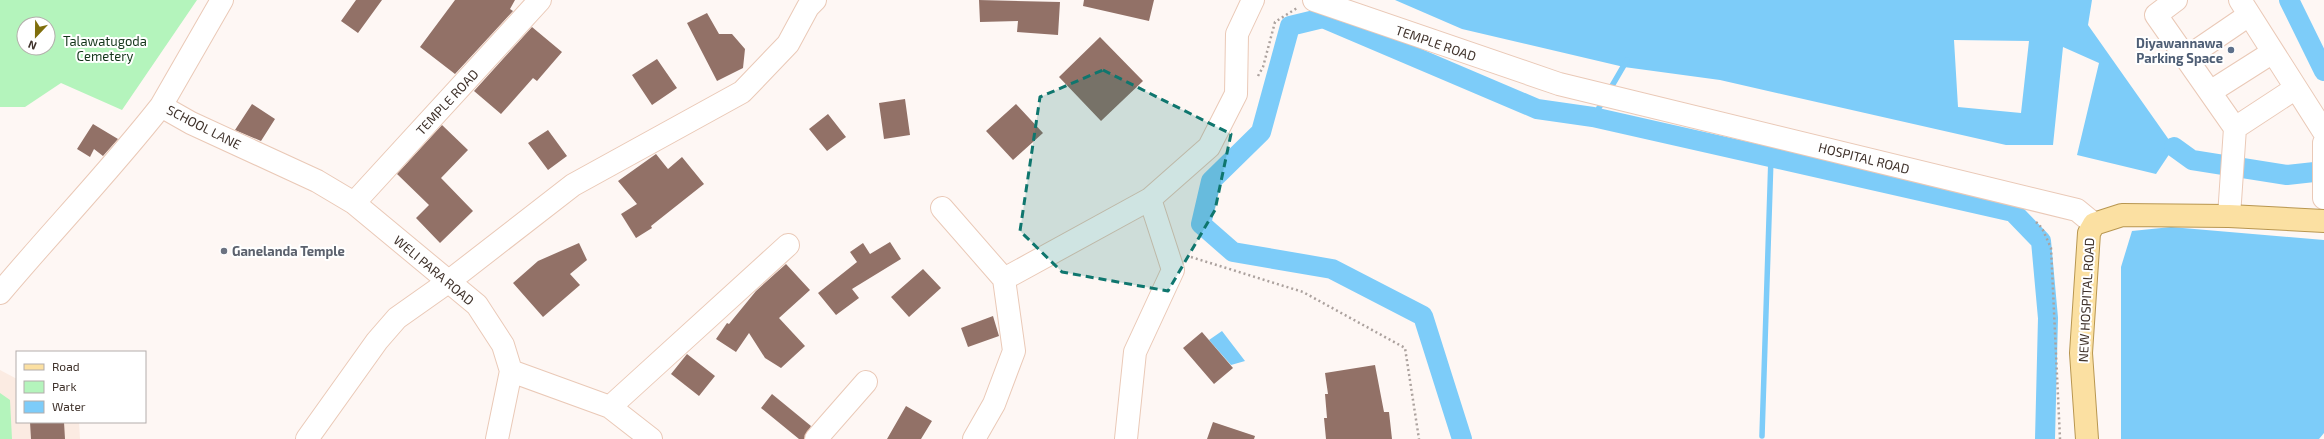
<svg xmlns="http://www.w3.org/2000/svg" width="2324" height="439" font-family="'Exo 2',sans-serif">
<rect width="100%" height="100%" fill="#fef7f4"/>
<!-- built -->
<path fill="#fbebe2" d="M 0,370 L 17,379 L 17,422 L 79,422 L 80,439 L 0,439 Z"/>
<!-- green -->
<path fill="#b4f4bc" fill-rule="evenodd" d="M 0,0 L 197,0 L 122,110 L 61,83 L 25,107 L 0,107 ZM 24,24 L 48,24 L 48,48 L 24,48 Z
M 0,393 L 10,400 L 12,439 L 0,439 Z"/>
<!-- water -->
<path fill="#7dccf9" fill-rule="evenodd" d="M 1395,0 L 2092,0 L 2088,25 L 2174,147 L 2156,174 L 2077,155 L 2099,63 L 2063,47 L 2053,145 L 2006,145 L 1720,80 L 1624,67 L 1462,29 ZM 1954,40 L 2029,41 L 2021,113 L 1958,107 Z
M 2171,227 L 2324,240 L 2324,433 L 2319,439 L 2121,439 L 2121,267 L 2132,231 Z
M 1222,331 L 1245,361 L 1231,365 L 1209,340 Z"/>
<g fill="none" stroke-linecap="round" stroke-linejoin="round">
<!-- stream -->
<path stroke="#7dccf9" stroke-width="5.5" d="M 1609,91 L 1627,60
M 1593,117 L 1604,100
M 1762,436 L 1771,157"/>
<!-- canal -->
<path stroke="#7dccf9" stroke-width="20" d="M 2289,0 L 2324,71
M 2174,147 L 2192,160 L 2287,175 L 2324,171
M 1462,439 L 1423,316 L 1332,269 L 1233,252 L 1201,224 L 1211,181 L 1261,132 L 1290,26 L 1323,18 L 1537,109 L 1593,117 L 2013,212 L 2041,241 L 2048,318 L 2045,439"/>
</g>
<!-- building -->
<path fill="#927167" d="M 356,0 L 382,0 L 358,33 L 341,21 Z
M 455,0 L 515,0 L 510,9 L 513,11 L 455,74 L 420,47 Z
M 979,0 L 1060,2 L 1058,35 L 1017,32 L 1018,21 L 980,22 Z
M 1084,0 L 1154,0 L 1149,21 L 1083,6 Z
M 707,13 L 719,34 L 732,34 L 745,49 L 743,68 L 717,81 L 687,23 Z
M 532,27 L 562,52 L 537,81 L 533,78 L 501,114 L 474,91 Z
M 1100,37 L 1143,81 L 1101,121 L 1059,77 Z
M 657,59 L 677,88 L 652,105 L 632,75 Z
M 905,99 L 910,135 L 884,139 L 879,103 Z
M 252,104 L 275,119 L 261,141 L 235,130 Z
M 1016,104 L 1043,133 L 1013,160 L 986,131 Z
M 828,114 L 846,137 L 827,151 L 809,129 Z
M 93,124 L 118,139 L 103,156 L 94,149 L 90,157 L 77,149 Z
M 442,125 L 468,150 L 441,178 L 473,211 L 440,243 L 416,218 L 429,205 L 397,174 Z
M 548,130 L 567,156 L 548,170 L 528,143 Z
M 656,154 L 668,169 L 682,157 L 704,184 L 651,226 L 652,228 L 636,238 L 621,214 L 637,204 L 618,181 Z
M 890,242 L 901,259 L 852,289 L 859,298 L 836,315 L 818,293 L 857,262 L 850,252 L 863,243 L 870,254 Z
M 579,243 L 587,260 L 570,274 L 580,285 L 543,317 L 513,283 L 538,261 Z
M 786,264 L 810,290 L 779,318 L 805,346 L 781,368 L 765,358 L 749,333 L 736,352 L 716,339 L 727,323 L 729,324 L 756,291 Z
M 923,269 L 941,288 L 909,317 L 891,297 Z
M 993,316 L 999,336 L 968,347 L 961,328 Z
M 1202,332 L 1233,368 L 1214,384 L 1183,348 Z
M 687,354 L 715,376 L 699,396 L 671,374 Z
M 1375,365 L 1384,412 L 1389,412 L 1392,439 L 1326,439 L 1324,418 L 1327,418 L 1325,394 L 1328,394 L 1325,373 Z
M 772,394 L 811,426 L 804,439 L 799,439 L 761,408 Z
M 906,406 L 932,421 L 921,439 L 887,439 Z
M 30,422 L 64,422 L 65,439 L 31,439 Z
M 1213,422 L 1255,436 L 1254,439 L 1207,439 Z"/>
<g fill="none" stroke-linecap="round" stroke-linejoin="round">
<defs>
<path id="minor" d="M 222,0 L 161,106 L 191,123 L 317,181 L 354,203 L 477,305 L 503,345 L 511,371 L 497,439
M 1314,0 L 1559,84 L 2077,210 L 2094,224
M 2176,0 L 2156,15 L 2235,128 L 2229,216
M 2240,0 L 2324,132
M 2186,58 L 2249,15
M 2210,92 L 2273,52
M 2235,128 L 2296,88
M 2324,143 L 2324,198
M 354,203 L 540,0
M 942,208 L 1004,279 L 1014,351 L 994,404 L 974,439
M 1004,279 L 1150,199 L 1209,147 L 1236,94 L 1237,34 L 1253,0
M 0,293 C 53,230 110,171 161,106
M 511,371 L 610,407 L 651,439
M 610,407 L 788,245
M 307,439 L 377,341 L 397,318 L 448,282 L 573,185 L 742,92 L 788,44 L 808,7 L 815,0
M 816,439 L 866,382
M 1126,439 L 1135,352 L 1173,270 L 1150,199"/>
<path id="major" d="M 2087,439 L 2081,353 L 2089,233 L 2094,224 L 2122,215 L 2229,216 L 2324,221"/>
</defs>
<!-- minor casing -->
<use href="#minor" stroke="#eac9b7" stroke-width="24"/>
<!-- major casing -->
<use href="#major" stroke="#b89650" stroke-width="24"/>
<!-- path -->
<path stroke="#aca29e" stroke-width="2.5" stroke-dasharray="2 3" stroke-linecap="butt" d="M 1258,76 L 1263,67 L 1275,22 L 1297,8
M 2036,222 L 2042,228 L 2051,248 L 2060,439
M 1191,257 L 1303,292 L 1405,348 L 1419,439"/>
<!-- minor -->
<use href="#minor" stroke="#fff" stroke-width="22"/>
<!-- major -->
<use href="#major" stroke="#fbe0a2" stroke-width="22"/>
</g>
<!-- marked area -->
<path fill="#0f766e" fill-opacity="0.2" stroke="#0f766e" stroke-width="3" stroke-dasharray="8 5" stroke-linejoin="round" d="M 1103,70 L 1231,134 L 1215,210 L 1168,291 L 1062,272 L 1020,231 L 1040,97 Z"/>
<!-- markers -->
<circle fill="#5c6f8a" stroke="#fff" stroke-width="1.5" cx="2231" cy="50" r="4"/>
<circle fill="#6b7280" stroke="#fff" stroke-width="1.5" cx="224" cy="251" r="4"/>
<g text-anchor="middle" stroke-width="4" stroke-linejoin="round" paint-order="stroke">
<!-- park labels -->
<g font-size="13" fill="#133419" stroke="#fff">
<text x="105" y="46">Talawatugoda<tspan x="105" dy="15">Cemetery</tspan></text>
</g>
<!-- street labels -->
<g font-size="13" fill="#40332c" stroke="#fff">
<text transform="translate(1436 43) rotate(19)" y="5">TEMPLE ROAD</text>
<text transform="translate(447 102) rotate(-47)" y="5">TEMPLE ROAD</text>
<text transform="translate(204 127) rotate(27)" y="5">SCHOOL LANE</text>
<text transform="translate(1864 158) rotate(14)" y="5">HOSPITAL ROAD</text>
<text transform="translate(434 270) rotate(40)" y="5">WELI PARA ROAD</text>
<text transform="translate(2086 300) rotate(-87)" y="5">NEW HOSPITAL ROAD</text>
</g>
<!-- service labels -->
<g font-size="13" font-weight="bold" fill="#4e5e75" stroke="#fff" text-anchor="end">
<text x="2223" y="48">Diyawannawa<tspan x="2223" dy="15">Parking Space</tspan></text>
</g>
<!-- worship labels -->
<g font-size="13" font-weight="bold" fill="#5b616d" stroke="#fff" text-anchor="start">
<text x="232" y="256">Ganelanda Temple</text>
</g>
</g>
<!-- legend -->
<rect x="16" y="351" width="130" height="72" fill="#ffffff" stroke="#b3adab"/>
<rect x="24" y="364" width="20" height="6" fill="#fbe0a2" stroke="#b3adab"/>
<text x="52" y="371" font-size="12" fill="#40332c">Road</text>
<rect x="24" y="381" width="20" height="12" fill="#b4f4bc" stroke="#b3adab"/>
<text x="52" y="391" font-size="12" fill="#40332c">Park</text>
<rect x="24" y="401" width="20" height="12" fill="#7dccf9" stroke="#b3adab"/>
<text x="52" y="411" font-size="12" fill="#40332c">Water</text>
<!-- north arrow -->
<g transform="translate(36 36) rotate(202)"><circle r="19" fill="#ffffff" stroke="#b3adab"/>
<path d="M0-3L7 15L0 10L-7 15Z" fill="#7f6e0c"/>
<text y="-6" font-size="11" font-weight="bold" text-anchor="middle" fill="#40332c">N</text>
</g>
</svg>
